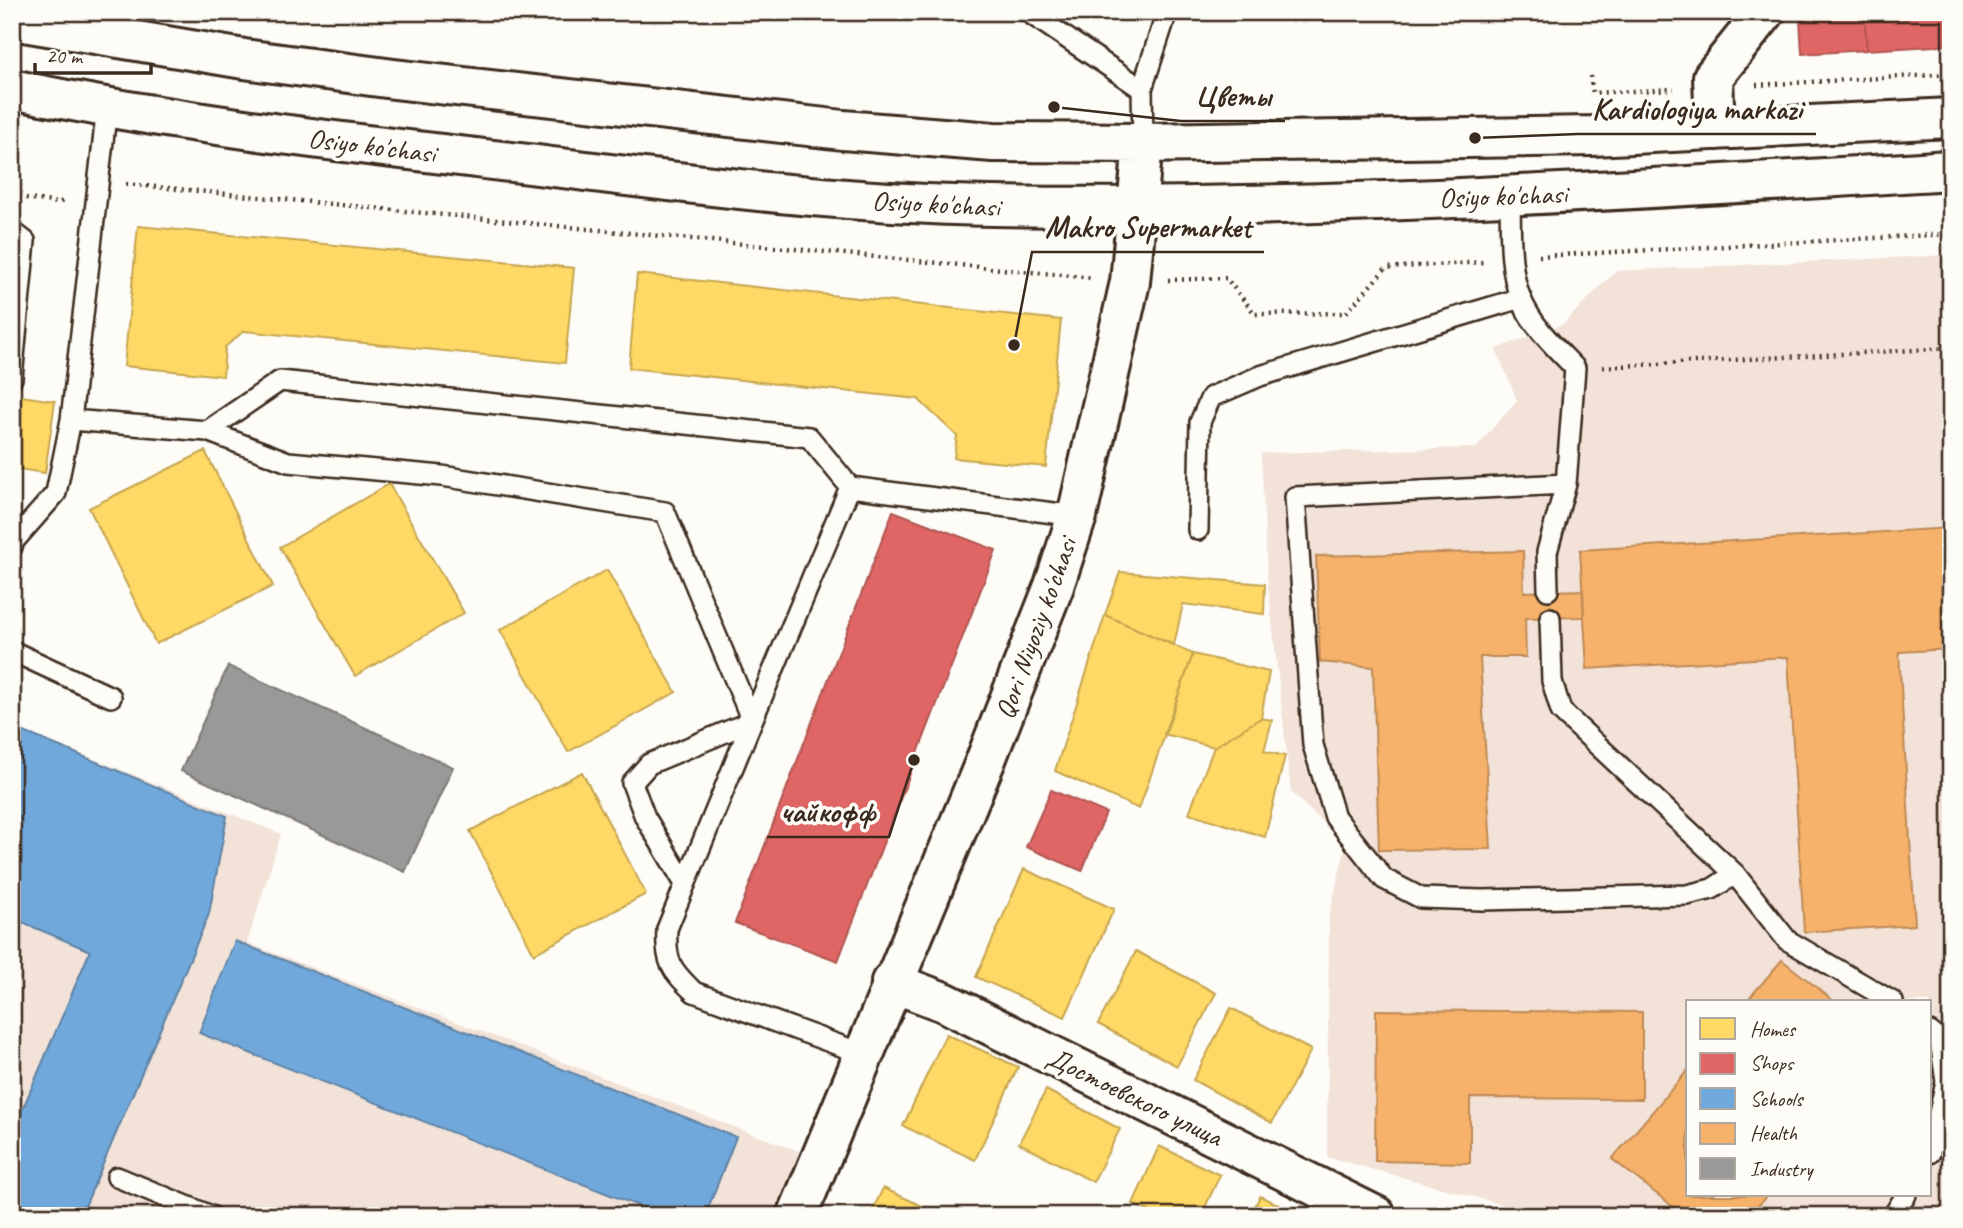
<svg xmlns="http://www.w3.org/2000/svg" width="1963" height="1228" font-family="Caveat,sans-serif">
<rect width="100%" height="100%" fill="#fdfcf7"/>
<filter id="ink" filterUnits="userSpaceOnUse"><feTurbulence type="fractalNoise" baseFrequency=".0143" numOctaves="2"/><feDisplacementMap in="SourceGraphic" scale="14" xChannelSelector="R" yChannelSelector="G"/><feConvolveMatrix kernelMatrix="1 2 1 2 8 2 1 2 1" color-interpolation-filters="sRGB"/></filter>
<g filter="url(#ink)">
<!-- built -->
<path fill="#f2e2d8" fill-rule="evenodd" d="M 1951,255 L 1951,1216 L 1545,1216 L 1327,1157 L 1329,916 L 1346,845 L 1291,792 L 1267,577 L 1261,453 L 1476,448 L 1517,400 L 1496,349 L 1563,324 L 1616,271 ZM 1688,1002 L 1930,1002 L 1930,1195 L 1688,1195 Z
M 12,726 L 281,834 L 247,943 L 806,1154 L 779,1216 L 12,1216 Z"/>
<!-- homes -->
<path fill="#ffd966" stroke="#c4a450" stroke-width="2" d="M 138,226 L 574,268 L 565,363 L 244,331 L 225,347 L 223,376 L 124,366 Z
M 637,274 L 1061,320 L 1046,467 L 954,458 L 957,436 L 918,399 L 629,368 Z
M 15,395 L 55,401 L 45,473 L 12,468 Z
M 205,451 L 273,586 L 156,644 L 89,508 Z
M 389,484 L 464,613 L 355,676 L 280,547 Z
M 607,570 L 676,692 L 568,752 L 500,630 Z
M 1120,572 L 1265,584 L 1264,614 L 1183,604 L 1174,645 L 1105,615 Z
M 1105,615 L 1193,654 L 1139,809 L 1055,771 Z
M 1193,654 L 1269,672 L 1261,718 L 1214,747 L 1164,734 Z
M 1261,718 L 1272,720 L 1264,751 L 1285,756 L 1265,837 L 1189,813 L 1214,747 Z
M 582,772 L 646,894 L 534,954 L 470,831 Z
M 1024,869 L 1114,909 L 1065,1017 L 976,977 Z
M 1136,951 L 1216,993 L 1177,1066 L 1098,1024 Z
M 1231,1008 L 1311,1050 L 1272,1123 L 1193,1080 Z
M 946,1034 L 1018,1067 L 975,1160 L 903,1126 Z
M 1046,1090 L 1120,1129 L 1093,1182 L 1019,1143 Z
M 1159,1146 L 1220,1175 L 1201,1216 L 1159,1216 L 1133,1204 Z
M 883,1188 L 944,1216 L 870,1216 Z
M 1260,1196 L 1303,1216 L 1250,1216 Z"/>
<!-- shops -->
<path fill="#e06666" stroke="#ae5450" stroke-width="2" d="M 1806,12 L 1864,12 L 1867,50 L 1802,54 L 1800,19 Z
M 1864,12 L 1951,12 L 1951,45 L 1867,50 Z
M 893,511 L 996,550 L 838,961 L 735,923 Z
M 1051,790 L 1106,813 L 1082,871 L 1026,847 Z"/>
<!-- schools -->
<path fill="#6fa8dc" stroke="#5f82a3" stroke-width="2" d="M 12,727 L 227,816 L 209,914 L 81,1216 L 12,1216 L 12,1134 L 90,951 L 12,918 Z
M 235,941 L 736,1137 L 705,1216 L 664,1216 L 199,1033 Z"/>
<!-- health -->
<path fill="#f6b26b" stroke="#be8954" stroke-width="2" d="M 1951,528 L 1951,649 L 1899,652 L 1915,925 L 1804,932 L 1788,657 L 1587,669 L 1580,550 Z
M 1523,551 L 1524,592 L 1583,590 L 1584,617 L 1525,618 L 1526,657 L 1480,657 L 1491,849 L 1379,850 L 1373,667 L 1320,662 L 1316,556 Z
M 1782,960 L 1835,1002 L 1746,1002 Z
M 1376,1010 L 1642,1012 L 1642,1099 L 1470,1098 L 1470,1163 L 1375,1161 Z
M 1688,1070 L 1688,1195 L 1767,1195 L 1750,1216 L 1685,1216 L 1612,1159 Z"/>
<!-- industry -->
<path fill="#999" stroke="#7d7874" stroke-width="2" d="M 228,666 L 453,767 L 405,872 L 181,771 Z"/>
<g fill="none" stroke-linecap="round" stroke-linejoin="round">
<defs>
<path id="lane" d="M 1028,12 L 1142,89
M 1143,143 L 1142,89 L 1167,12
M 1510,195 C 1511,228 1508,268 1521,299 C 1532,326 1555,347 1575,368 L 1566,484 L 1547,552 L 1548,590
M 12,231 L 25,241 L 12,378
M 71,420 L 207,431 L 288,462 L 442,476 L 665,512 L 752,721 L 667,929 C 665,962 671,970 694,992 L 863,1054
M 207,431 L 280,381 L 809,437 L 850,487 L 752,721 L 649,764 L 632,783 L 645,817 L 685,884
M 1566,484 L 1295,497 L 1313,745 L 1335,817 L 1384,879 L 1421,898 L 1482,900 L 1687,895 L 1712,889 L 1735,874
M 850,487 L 1077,516
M 1198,530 L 1200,422 L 1211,397 L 1260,376 L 1521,298
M 12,547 L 14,541 L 56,493 L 71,420 L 107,107
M 1550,618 L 1552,681 L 1561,711 L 1735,874 L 1787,940 L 1893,1002
M 12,651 L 111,697
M 1930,1032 L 1940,1040 L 1946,1082 L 1930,1153
M 117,1177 L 211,1216
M 1893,1216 L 1906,1195"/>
<path id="street" d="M 1715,130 L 1713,77 L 1765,12
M 891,982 L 944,1002 L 1376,1216"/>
<path id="secondary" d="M 12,20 L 244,59 L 394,79 L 843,130 L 993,142 L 1143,143 L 1592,136 L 1951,118
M 12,89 C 188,126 367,145 545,166 C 693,184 843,204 993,206 C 1312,211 1632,190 1951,170
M 797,1216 L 985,762 L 1054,586 L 1077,516 L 1130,282 L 1143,143"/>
</defs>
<!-- lane casing -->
<use href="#lane" stroke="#3b2a1e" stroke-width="24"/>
<!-- street casing -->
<use href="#street" stroke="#3b2a1e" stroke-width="44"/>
<!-- secondary casing -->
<use href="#secondary" stroke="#3b2a1e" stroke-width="44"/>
<!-- path -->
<path stroke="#3b2a1e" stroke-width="4.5" stroke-dasharray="2 5" stroke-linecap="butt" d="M 1590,76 L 1593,93 L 1674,89
M 1756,85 L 1951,74
M 126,184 L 1093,278
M 12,196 L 59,203 L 66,199
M 1539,256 L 1951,234
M 1168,280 L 1226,278 L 1255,314 L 1346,313 L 1386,268 L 1485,262
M 1603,367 L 1951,348"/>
<!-- lane -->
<use href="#lane" stroke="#fdfcf7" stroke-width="19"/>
<!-- street -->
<use href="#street" stroke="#fdfcf7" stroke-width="38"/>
<!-- secondary -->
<use href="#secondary" stroke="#fdfcf7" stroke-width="38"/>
</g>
</g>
<g text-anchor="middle" stroke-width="7" stroke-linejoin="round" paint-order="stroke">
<!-- street labels -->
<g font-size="28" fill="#3b2a1e" stroke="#fdfcf7">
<text transform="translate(372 145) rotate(7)" y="10">Osiyo ko'chasi</text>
<text transform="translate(1503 195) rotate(-2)" y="10">Osiyo ko'chasi</text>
<text transform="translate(936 203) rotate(3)" y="10">Osiyo ko'chasi</text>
<text transform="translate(1035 628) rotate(-70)" y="10">Qori Niyoziy ko'chasi</text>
<text transform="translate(1135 1096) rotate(26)" y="10">Достоевского улица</text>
</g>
</g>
<!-- callouts -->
<path fill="none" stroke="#3b2a1e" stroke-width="2.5" d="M1054 107L1181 121H1285M1475 138L1578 134H1816M1014 345L1032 252H1264M914 760L889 837H767"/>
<g fill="#3b2a1e" stroke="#fdfcf7" stroke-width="2.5">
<circle cx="1054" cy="107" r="7"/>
<circle cx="1475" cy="138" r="7"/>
<circle cx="1014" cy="345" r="7"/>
<circle cx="914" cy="760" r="7"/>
</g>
<g font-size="30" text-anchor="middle" font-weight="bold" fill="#3b2a1e" stroke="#fdfcf7" stroke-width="7" stroke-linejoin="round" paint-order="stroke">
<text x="1233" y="106">Цветы</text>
<text x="1697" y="119">Kardiologiya markazi</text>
<text x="1148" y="237">Makro Supermarket</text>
<text x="828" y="822">чайкофф</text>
</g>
<!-- margin -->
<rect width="1963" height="1228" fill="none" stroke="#fdfcf7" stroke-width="42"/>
<rect x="21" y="21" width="1921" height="1186" fill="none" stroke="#3b2a1e" stroke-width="2.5" filter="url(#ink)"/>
<!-- legend -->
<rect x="1686" y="1000" width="245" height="196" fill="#fdfcf7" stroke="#afa8a0" stroke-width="2"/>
<rect x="1700" y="1018" width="35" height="21" fill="#ffd966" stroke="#afa8a0" stroke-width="2"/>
<text x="1750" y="1036" font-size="21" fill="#3b2a1e">Homes</text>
<rect x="1700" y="1053" width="35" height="21" fill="#e06666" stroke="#afa8a0" stroke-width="2"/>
<text x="1750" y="1070" font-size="21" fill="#3b2a1e">Shops</text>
<rect x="1700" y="1088" width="35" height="21" fill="#6fa8dc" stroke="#afa8a0" stroke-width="2"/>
<text x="1750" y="1106" font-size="21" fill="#3b2a1e">Schools</text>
<rect x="1700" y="1123" width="35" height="21" fill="#f6b26b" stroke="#afa8a0" stroke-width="2"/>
<text x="1750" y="1140" font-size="21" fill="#3b2a1e">Health</text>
<rect x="1700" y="1158" width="35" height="21" fill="#999999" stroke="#afa8a0" stroke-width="2"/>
<text x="1750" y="1176" font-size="21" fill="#3b2a1e">Industry</text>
<!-- scale -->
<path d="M35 63v10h116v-10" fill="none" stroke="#3b2a1e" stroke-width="3.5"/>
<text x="46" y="63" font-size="21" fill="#3b2a1e" stroke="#fdfcf7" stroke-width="5" paint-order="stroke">20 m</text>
</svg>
